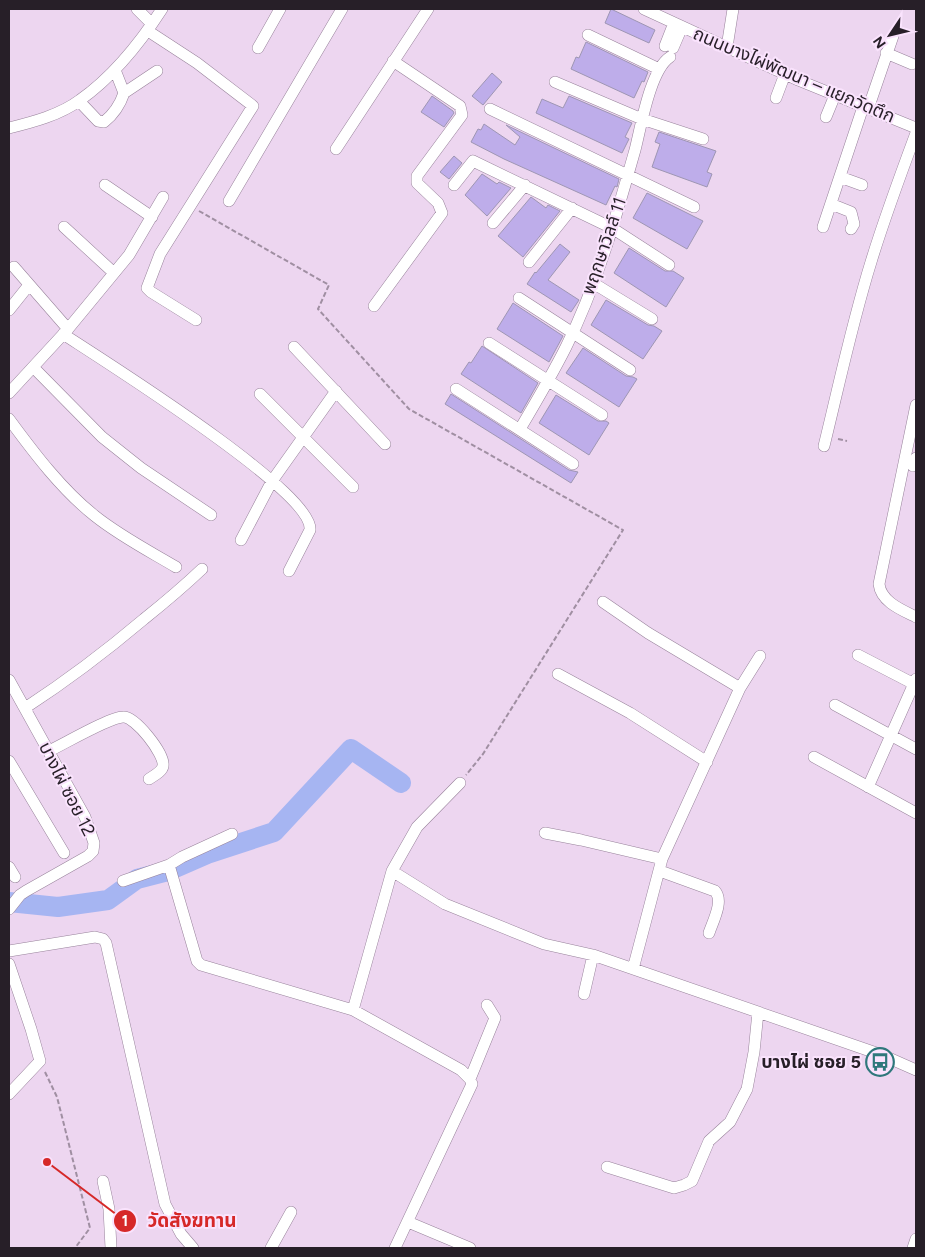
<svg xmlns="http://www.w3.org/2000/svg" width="925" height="1257" font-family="Figtree,'Noto Sans Thai',sans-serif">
<rect width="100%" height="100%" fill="#edd6f0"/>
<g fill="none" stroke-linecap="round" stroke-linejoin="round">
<!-- river -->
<path stroke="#a6b5f2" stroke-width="20" d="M 9,902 L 58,907 L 108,900 L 137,879 L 168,871 L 207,854 L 274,832 L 351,749 L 401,783"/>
</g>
<!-- building -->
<path fill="#beadea" stroke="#9e96b3" d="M 611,9 L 655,30 L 649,43 L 605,23 Z
M 586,42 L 648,72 L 644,82 L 642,81 L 634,98 L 571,69 L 576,57 L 579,58 Z
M 492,73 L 502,82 L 483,105 L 472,96 Z
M 432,96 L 453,111 L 454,113 L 444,127 L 421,112 Z
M 569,96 L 632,123 L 625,137 L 629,139 L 622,153 L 536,113 L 542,99 L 563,108 Z
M 484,124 L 515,145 L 520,137 L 506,125 L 619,179 L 617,187 L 615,186 L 606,205 L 504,159 L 471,142 L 478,129 L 481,130 Z
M 659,132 L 716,151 L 707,172 L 712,174 L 707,187 L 652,167 L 660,144 L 655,142 Z
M 454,156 L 462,163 L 449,179 L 440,172 Z
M 482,174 L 497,184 L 499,182 L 511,188 L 487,216 L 465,195 Z
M 647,193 L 703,221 L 687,249 L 633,218 Z
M 531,197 L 546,208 L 548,205 L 560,211 L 523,257 L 498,236 Z
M 560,244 L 570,252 L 548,280 L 579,300 L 571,312 L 527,284 L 535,272 L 536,273 Z
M 629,248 L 665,271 L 673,271 L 684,278 L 666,307 L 614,273 Z
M 606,300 L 648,325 L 654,326 L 662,331 L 643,359 L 591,325 Z
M 513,303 L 563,336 L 549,362 L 497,329 Z
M 482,346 L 538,383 L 521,413 L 461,374 L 469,362 L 471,363 Z
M 583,348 L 626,376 L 633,377 L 637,379 L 619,407 L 566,373 Z
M 451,394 L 569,470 L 578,472 L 571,483 L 445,404 Z
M 556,395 L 598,421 L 606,421 L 609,423 L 589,455 L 539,423 Z"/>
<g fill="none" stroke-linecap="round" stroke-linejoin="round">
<defs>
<path id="minor" d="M 137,9 L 152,24
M 644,9 L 798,80 L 916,128
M 148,31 L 197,63 L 253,106 L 160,254 L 147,288 L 151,292 L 196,320
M 588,35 L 659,69
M 665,46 L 674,23
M 727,47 L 733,9
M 258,48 L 280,9
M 673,48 L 682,27
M 886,53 L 912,64
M 555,82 L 642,119 L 703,139
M 124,93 L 157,71
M 776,98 L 785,74
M 79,101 L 98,121 L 104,122 C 114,114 120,105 124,93 L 115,70
M 490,109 L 694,207
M 868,109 L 893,36
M 826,117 L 835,95
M 9,128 C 33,122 60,115 80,100 C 114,76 140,43 162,9
M 336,149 L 428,9
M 840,177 L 862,185
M 105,185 L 152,217
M 454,185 L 473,161 L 612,228 L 669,265
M 229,201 L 342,9
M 831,204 L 851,212 L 854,224 L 851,229
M 493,223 L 525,185
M 64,227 L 114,273
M 823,227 L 863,107
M 529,262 L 572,208
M 14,267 L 68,329
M 593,283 L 652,319
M 519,298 L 630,370
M 374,306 L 442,213 L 438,203 L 417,183 L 417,176 L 462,115 L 460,106 L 393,61
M 9,310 L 29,285
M 63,334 C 101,359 314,492 310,530 L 289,571
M 489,343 L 602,415
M 294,347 L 385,444
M 33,367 L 102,437 L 141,468 L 211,515
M 456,389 L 573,464
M 9,393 L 68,329 L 129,255 L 163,197
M 260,394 L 353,487
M 916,405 L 879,584 C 881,602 902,610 916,617
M 9,419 C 34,453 62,490 95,516 C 120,536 149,551 176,567
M 520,429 C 536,402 552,375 566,347 C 597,285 616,217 635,150 C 641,127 650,70 670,57
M 824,446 C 839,385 852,323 871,262 C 884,219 900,176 916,133
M 913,466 L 916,458
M 241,540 L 272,481 L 336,391
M 603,602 L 648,633 L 740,688
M 858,655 L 916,685
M 558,674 L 630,713 L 707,762
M 9,680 L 85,817 L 94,843 L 93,851 L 88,856 L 26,891 L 20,895 L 9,909
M 835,705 L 916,749
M 25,708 C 68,680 105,652 144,619 C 164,603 183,587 202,569
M 49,751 C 64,744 110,717 123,717 C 135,716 165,754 163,766 C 162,772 153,776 149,779
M 814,757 L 916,813
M 9,761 L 64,853
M 868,787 L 916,679
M 545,833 L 581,840 L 662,859
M 232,834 L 182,857 L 169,865 L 197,961 L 201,965 L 353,1010 L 461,1070 L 470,1079 L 472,1084 L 395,1248
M 9,867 L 15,877
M 392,871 L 417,827 L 460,783
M 660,871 L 715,891 C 724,901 713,921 709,933
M 123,881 L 169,865
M 9,951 L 95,937 L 103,939 L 106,943 L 165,1204 L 181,1234 L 193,1248
M 9,964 L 31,1029 L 40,1061 L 9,1094
M 633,969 L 662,859 L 740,688 L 760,656
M 584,994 L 593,955
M 353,1010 L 392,871 L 445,904 L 544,944 L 593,955 L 882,1055 L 916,1070
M 470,1079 L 495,1018 L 487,1005
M 607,1167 L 674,1188 L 684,1185 L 692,1181 L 709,1141 L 730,1122 L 747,1089 L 754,1052 L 758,1012
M 103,1181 L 109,1209 L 111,1248
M 408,1222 L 470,1248
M 271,1248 L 291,1212
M 913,1248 L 916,1239"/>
</defs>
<!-- minor casing -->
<use href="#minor" stroke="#98839b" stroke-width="12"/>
<!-- path -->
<path stroke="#a08fa2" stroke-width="2" stroke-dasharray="5 2.5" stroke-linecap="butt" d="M 199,211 L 329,285 L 318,309 L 409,409 L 623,530 L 483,754 L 466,775
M 838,439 L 847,441
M 45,1072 L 57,1097 L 90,1228 L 75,1248"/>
<!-- minor -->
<use href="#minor" stroke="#fff" stroke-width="11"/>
</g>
<!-- icons -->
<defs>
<symbol id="bus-ring" viewBox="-11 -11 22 22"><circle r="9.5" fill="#fae3fd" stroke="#2f787c" stroke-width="1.5"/><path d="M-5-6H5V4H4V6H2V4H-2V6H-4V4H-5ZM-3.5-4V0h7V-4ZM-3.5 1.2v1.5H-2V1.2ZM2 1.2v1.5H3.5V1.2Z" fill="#2f787c"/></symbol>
</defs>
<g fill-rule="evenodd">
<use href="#bus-ring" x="864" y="1046" width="32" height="32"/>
</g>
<g text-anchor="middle" stroke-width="4" stroke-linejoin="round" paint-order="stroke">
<!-- street labels -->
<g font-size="18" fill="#271f28" stroke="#fae3fd">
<text transform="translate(794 75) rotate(23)" y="6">ถนนบางไผ่พัฒนา – แยกวัดตึก</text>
<text transform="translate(604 246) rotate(-71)" y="6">พฤกษาวิลล์ 11</text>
<text transform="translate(67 789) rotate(63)" y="6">บางไผ่ ซอย 12</text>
</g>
<!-- poi labels -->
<g font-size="18" font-weight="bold" fill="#271f28" stroke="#fae3fd" text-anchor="end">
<text x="861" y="1068">บางไผ่ ซอย 5</text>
</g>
</g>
<!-- callouts -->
<path fill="none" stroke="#d62828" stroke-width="2" d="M47 1162L125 1221"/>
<g fill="#d62828" stroke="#fae3fd" stroke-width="2">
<circle cx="47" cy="1162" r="5"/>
<circle cx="125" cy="1221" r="12"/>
</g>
<g font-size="15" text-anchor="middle" font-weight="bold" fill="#fff">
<text x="125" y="1226">1</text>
</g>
<g font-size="19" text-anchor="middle" font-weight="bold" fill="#d62828" stroke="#fae3fd" stroke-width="4" stroke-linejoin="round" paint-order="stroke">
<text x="192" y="1227">วัดสังฆทาน</text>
</g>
<!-- border -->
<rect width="925" height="1257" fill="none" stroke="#271f28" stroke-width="20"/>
<!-- north arrow -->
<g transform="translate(890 35) rotate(235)" stroke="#fae3fd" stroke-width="4" paint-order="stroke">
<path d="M0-4L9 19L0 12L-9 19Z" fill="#271f28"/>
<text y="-8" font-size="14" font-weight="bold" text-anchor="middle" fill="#271f28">N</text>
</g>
</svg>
